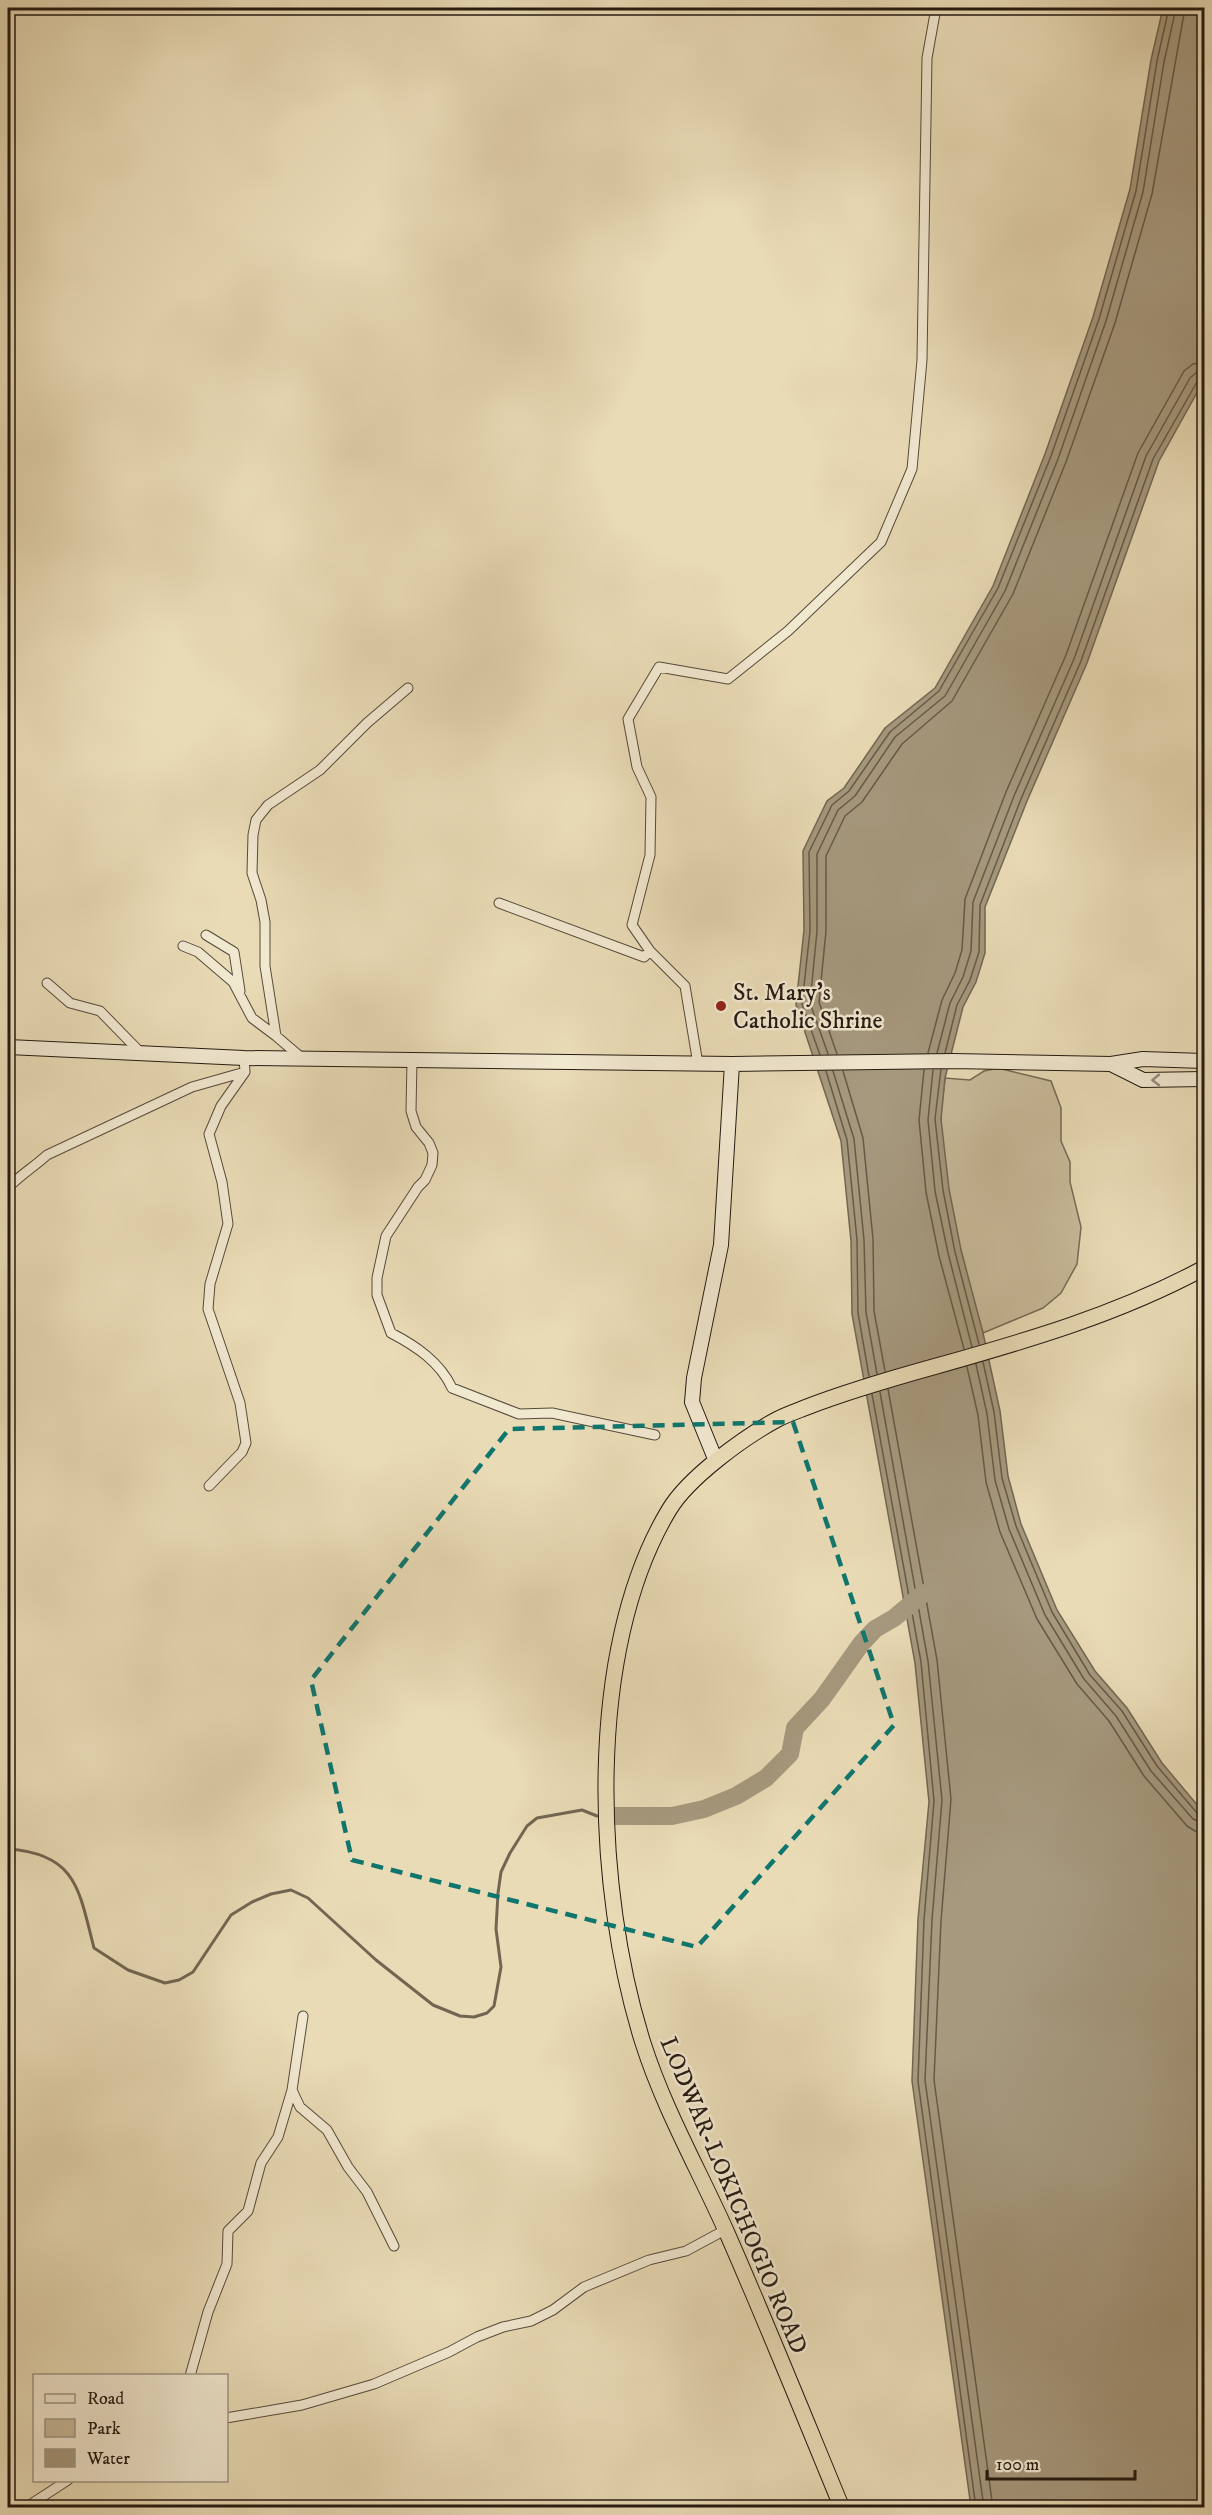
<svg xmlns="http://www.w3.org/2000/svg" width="1212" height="2515" font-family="'IM FELL DW Pica',serif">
<rect width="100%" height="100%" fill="#e9dbb6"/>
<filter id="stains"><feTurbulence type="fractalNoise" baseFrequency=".00333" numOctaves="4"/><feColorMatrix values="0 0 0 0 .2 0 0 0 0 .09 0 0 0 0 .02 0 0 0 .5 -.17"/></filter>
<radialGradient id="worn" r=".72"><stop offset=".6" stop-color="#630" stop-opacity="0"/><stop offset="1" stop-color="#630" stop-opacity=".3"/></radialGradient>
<!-- green -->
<path fill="#c8ba9a" stroke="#766a56" stroke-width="1.5" d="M 998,1068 L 1051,1081 L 1061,1108 L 1061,1141 L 1070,1162 L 1070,1182 L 1081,1227 L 1077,1264 L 1061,1293 L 1043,1308 L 983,1333 C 964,1265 942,1190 941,1119 C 941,1106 944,1091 945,1078 L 970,1080 L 984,1071 Z"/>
<!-- water -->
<path fill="#a6997e" stroke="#726652" stroke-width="1.5" d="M 1163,8 L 1204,8 L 1204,380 L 1159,461 L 1087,663 L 1027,801 L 985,907 L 985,953 L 976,982 L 963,1007 L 945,1078 L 941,1119 L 949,1189 L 961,1250 L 983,1333 L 1000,1411 L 1008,1476 L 1021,1524 L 1057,1610 L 1095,1671 L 1127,1708 L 1162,1763 L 1204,1813 L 1204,2507 L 971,2507 L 912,2081 L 918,1919 L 929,1802 L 915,1663 L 852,1314 L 851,1241 L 841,1141 L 796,1005 L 804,930 L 803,851 L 827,801 L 844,788 L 885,728 L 935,688 L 993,586 L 1045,454 L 1093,317 L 1130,189 L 1151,60 Z"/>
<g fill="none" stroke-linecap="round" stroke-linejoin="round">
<!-- shore -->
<path stroke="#655a48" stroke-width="1.5" d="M 928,1053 L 942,1000 L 955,973 L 962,950 L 965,899 L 1006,792 L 1066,655 L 1138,453 L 1184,371 L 1193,364 L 1204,362
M 937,1053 L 950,1003 L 963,977 L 971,951 L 973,902 L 1014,796 L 1074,659 L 1146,456 L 1190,378 L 1197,372 L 1204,371
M 945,1053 L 957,1005 L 970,980 L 979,952 L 980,905 L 1021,799 L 1081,661 L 1153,459 L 1197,382 L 1204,379
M 828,1054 L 810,1003 L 817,931 L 817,854 L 838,810 L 855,796 L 895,737 L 945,696 L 1005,591 L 1058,459 L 1106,321 L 1143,192 L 1164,62 L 1176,8
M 837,1054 L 819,1002 L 826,931 L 826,856 L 845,816 L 862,802 L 902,744 L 952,701 L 1013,594 L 1066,462 L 1115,323 L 1152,194 L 1185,8
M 820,1055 L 802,1004 L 810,931 L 809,852 L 832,805 L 849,791 L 890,732 L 939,691 L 998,588 L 1051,456 L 1099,319 L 1136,191 L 1157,61 L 1169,8
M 941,1069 L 935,1119 L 943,1190 L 955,1252 L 979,1344
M 924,1070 L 919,1120 L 926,1192 L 939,1256 L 964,1349
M 933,1070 L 928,1120 L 935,1191 L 948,1253 L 972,1347
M 826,1071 L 847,1140 L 857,1240 L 858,1313 L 869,1376
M 833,1071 L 854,1139 L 864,1240 L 866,1312 L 877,1374
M 843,1071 L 863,1138 L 873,1239 L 874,1311 L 885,1371
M 983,1362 L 994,1412 L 1002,1478 L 1016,1526 L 1052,1612 L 1090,1675 L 1122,1711 L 1157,1766 L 1197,1813 L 1204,1816
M 976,1364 L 987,1414 L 995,1480 L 1009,1529 L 1045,1615 L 1084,1679 L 1116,1716 L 1151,1771 L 1193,1819 L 1204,1823
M 967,1367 L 978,1415 L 986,1482 L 1000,1532 L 1037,1619 L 1077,1684 L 1109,1721 L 1144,1776 L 1187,1826 L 1195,1831 L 1204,1832
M 888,1389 L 937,1660 L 951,1799 L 941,1921 L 934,2080 L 993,2508
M 880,1392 L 928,1661 L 942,1800 L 932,1920 L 925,2080 L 984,2508
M 872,1394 L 921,1662 L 934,1801 L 924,1920 L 918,2081 L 976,2508"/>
<!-- stream -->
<path stroke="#726652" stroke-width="3" d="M 8,1849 C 77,1854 79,1890 94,1948 L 128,1970 L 165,1983 L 179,1980 L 193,1972 L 231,1915 L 252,1902 L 271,1894 L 291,1890 L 308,1898 L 376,1960 L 433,2005 L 460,2016 L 474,2017 L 487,2013 L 494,2006 L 501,1967 L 496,1929 L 498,1893 L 501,1872 L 510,1853 L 527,1826 L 537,1818 L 582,1810 L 597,1816"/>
<!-- river -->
<path stroke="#a6997e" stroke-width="18" d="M 609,1816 L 672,1816 L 704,1809 L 736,1796 L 766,1778 L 790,1754 L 795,1728 L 822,1699 L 861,1644 L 875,1629 L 894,1618 L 924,1593"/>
<defs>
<path id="minor" d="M 499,903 L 644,957 L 650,951
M 206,935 L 234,952 L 240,991
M 183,946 L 198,952 L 233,982 L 252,1018 L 276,1036
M 47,983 L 70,1003 L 100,1011 L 140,1052
M 303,1059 L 276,1036 L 265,966 L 265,922 L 261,900 L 252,873 L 253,835 L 256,820 L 268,805 L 320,770 L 367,723 L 408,688
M 412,1060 L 411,1111 L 416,1127 L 429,1143 L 433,1153 L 432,1165 L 425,1180 L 418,1187 L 386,1236 L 377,1278 L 377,1295 L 391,1333 C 416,1346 440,1362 452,1388 L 519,1414 L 552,1413 L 655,1435
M 698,1064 L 685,986 L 650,951 L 632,925 L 650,855 L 651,797 L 637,767 L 628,719 L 659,667 L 728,679 L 788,631 L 881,542 L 912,469 L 922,360 L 927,58 L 936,8
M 8,1188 C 20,1175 34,1167 47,1155 L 192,1087 L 245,1072
M 209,1486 L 242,1452 L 246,1443 L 240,1403 L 208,1309 L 210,1284 L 228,1224 L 222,1182 L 209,1134 L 221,1106 L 245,1072 L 244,1058
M 292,2090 L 300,2107 L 327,2130 L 348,2167 L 367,2192 L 394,2246
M 190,2376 L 208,2312 L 227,2264 L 228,2231 L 248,2211 L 261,2163 L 278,2137 L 292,2090 L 303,2016
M 226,2418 L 302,2405 L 374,2384 L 449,2352 L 477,2337 L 503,2327 L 531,2321 L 553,2310 L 584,2287 L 649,2260 L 686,2251 L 725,2230
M 25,2508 L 68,2480"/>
<path id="secondary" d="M 8,1047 L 244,1058 L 732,1064 L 953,1061 L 1111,1064 L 1143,1059 L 1204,1061
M 1111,1064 L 1143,1080 L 1204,1079
M 716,1461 L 692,1402 L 694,1378 L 721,1245 L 732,1064"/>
<path id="trunk" d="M 842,2508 C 804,2416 767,2324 727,2233 C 699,2170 664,2109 643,2043 C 595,1891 584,1651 669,1510 C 688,1478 743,1438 776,1420 C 785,1415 797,1411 807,1407 C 848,1391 890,1379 933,1367 C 1026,1341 1119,1314 1204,1268"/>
</defs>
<!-- minor casing -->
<use href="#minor" stroke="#554a3a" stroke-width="11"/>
<!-- secondary casing -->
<use href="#secondary" stroke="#241a11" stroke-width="16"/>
<!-- trunk casing -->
<use href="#trunk" stroke="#241a11" stroke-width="17"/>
<!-- minor -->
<use href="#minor" stroke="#f1e8d0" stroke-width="9"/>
<!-- secondary -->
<use href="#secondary" stroke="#f1e8d0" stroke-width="14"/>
<!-- trunk -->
<use href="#trunk" stroke="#e9dbb6" stroke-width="15"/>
</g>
<!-- one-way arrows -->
<defs><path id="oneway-chevron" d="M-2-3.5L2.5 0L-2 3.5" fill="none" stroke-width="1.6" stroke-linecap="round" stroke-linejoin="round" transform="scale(1.5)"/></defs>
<use stroke="#958b7a" href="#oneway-chevron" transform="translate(1156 1080) rotate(179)"/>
<!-- marked area -->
<path fill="none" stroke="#0f766e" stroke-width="4.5" stroke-dasharray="12 8" stroke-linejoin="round" d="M 793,1422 L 894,1725 L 697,1947 L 352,1860 L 311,1680 L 509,1429 Z"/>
<!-- markers -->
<circle fill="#8f2418" stroke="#f1e8d0" stroke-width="2" cx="721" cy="1006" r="6"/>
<g text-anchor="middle" stroke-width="5" stroke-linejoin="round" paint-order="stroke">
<!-- poi labels -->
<g font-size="24" fill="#241a11" stroke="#f1e8d0" text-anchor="start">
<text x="733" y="1000">St. Mary's<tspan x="733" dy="28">Catholic Shrine</tspan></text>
</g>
<!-- street labels -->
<g font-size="24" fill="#241a11" stroke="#f1e8d0">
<text transform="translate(734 2195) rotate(67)" y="8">LODWAR-LOKICHOGIO ROAD</text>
</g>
</g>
<!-- margin -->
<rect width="1212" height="2515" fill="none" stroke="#e9dbb6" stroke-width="30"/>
<rect x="9" y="9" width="1194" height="2497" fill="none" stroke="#241a11" stroke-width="3"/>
<rect x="15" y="15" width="1182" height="2485" fill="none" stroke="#241a11" stroke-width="1.5"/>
<!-- legend -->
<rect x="33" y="2374" width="195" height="108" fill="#f1e8d0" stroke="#9f9684" stroke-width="1.5"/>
<rect x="45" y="2394" width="30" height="9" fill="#f1e8d0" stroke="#9f9684" stroke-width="1.5"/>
<text x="87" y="2404" font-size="18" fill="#241a11">Road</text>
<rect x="45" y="2419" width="30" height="18" fill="#c8ba9a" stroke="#9f9684" stroke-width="1.5"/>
<text x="87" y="2434" font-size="18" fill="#241a11">Park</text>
<rect x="45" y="2449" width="30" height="18" fill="#a6997e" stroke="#9f9684" stroke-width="1.5"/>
<text x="87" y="2464" font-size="18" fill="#241a11">Water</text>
<!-- scale -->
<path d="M987 2470v9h148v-9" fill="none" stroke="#241a11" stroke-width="3"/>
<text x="996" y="2470" font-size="18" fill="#241a11" stroke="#f1e8d0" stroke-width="4.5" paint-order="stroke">100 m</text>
<rect width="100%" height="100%" filter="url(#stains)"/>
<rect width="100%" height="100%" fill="url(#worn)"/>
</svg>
